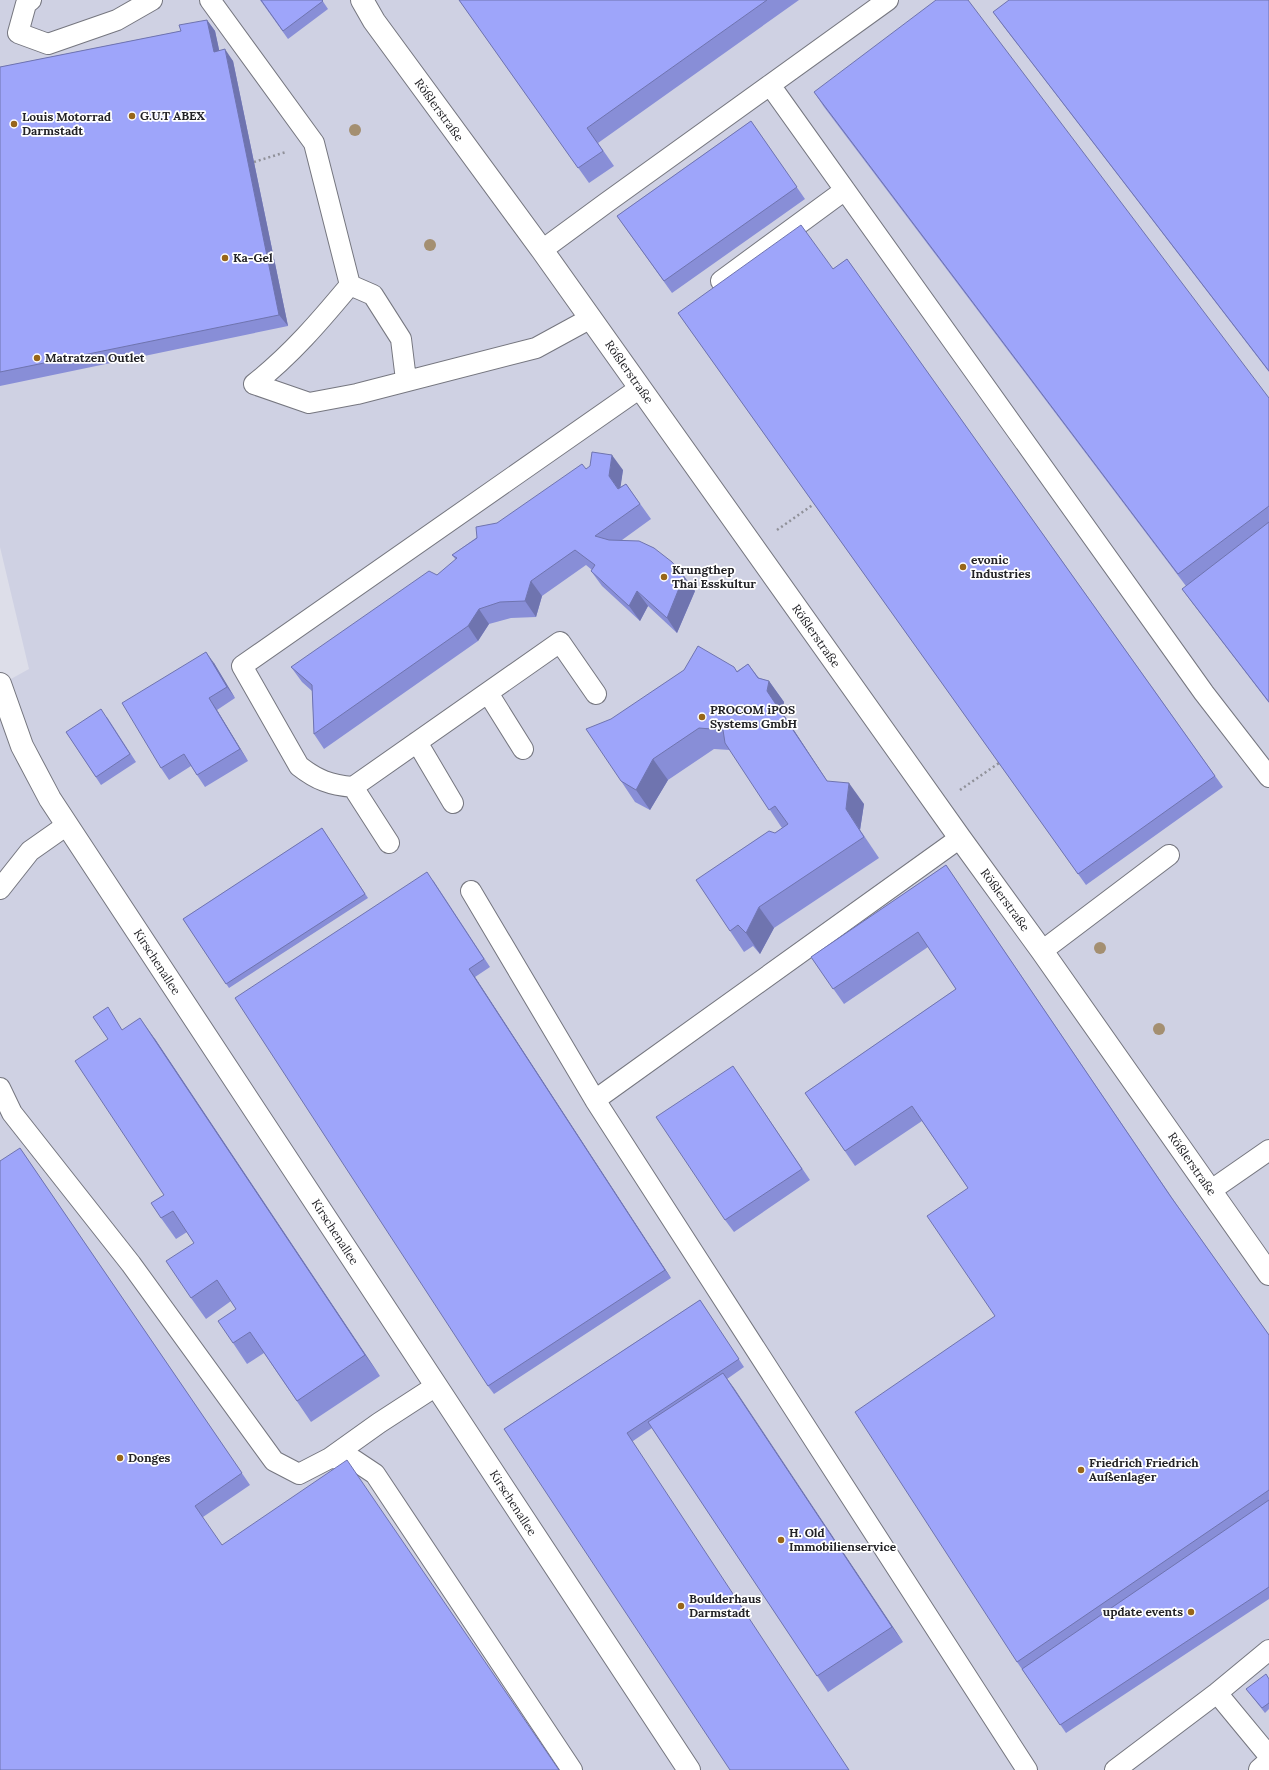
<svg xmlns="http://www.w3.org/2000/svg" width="1269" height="1770" font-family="Lora,serif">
<rect width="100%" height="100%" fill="#dddee9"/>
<!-- built -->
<path fill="#cfd1e3" d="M 0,0 L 1269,0 L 1269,1770 L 0,1770 L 0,685 L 29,669 L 0,547 Z"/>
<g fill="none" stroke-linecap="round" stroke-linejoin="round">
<defs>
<path id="lane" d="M 31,0 L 26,4 L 18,33 L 48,44 L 117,20 L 152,0
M 210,0 L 314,143 L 350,285
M 770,85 L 1204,693 L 1269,777
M 542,250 L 606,203 L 888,0
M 721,281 L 845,190
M 350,285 L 373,295 L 401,339 L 406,380
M 254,384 L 309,403 L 357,394 L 536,348 L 591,318
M 254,384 C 291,355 320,321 350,285
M 488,693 L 523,749
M 596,694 L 560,642 L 353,787 C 330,785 317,780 299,766 L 242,666 L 640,388
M 417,742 L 453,803
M 353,787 L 389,843
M 0,889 L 30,851 L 67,825
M 471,891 L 595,1100 L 1027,1770
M 1042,951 L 1169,855
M 0,1088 L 12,1113 L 131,1264 L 274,1461 L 299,1474 L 330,1458 L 354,1460 L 375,1474 L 572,1770
M 595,1100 L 960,838
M 1210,1191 L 1269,1150
M 330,1458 L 379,1423 L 436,1386
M 1217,1693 L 1269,1756
M 1115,1770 L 1217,1693 L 1269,1650"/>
<path id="secondary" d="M 362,0 L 374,21 L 542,250 L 960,838 L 1042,951 L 1269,1274
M 0,684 L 22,746 L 50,799 L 689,1770
M 1260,1770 L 1269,1762"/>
</defs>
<!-- lane casing -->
<use href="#lane" stroke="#75767f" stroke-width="22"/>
<!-- secondary casing -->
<use href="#secondary" stroke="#75767f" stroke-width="24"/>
<!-- path -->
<path stroke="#909199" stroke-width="2.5" stroke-dasharray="2 3" stroke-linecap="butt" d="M 254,162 L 286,152
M 777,530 L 814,504
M 960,790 L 999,763"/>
<!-- lane -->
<use href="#lane" stroke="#fff" stroke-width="20"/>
<!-- secondary -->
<use href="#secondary" stroke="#fff" stroke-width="22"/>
</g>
<!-- trees -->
<g fill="#a48f71">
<circle cx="355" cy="130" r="6"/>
<circle cx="430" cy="245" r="6"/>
<circle cx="1100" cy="948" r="6"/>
<circle cx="1159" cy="1029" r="6"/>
</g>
<!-- wall -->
<path fill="#888ed7" d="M 260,0 L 322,0 L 328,9 L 288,39 Z
M 459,0 L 799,0 L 598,143 L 614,166 L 589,183 Z
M 1269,0 L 1269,372 L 1004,27 L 993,12 Z
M 207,20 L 215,31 L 219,50 L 233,61 L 288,326 L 0,386 L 0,67 L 181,31 Z
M 814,92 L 1269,398 L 1269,703 L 1193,604 L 1182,589 L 1186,586 L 824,107 Z
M 751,121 L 805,199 L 672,293 L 617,216 Z
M 847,259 L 1223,787 L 1086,885 L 678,313 L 833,269 Z
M 586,469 L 623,470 L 620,487 L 626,484 L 651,519 L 622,540 L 695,591 L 677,633 L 648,606 L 640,621 L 602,586 L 591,571 L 592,570 L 586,565 L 542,596 L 536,617 L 511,618 L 489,624 L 478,641 L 324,749 L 314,734 L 312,691 L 302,682 L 291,667 L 437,575 L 456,560 L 452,555 L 497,523 Z
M 214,663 L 235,698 L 217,710 L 248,761 L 205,787 L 191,766 L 169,780 L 161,768 Z
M 748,664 L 759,678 L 769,681 L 784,702 L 782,712 L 827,781 L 864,804 L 860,830 L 879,858 L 774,928 L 760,954 L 753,946 L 744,952 L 730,931 L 775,833 L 782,828 L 730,750 L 714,749 L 668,780 L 650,810 L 635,802 L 621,781 L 737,671 Z
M 107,717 L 136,762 L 101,785 L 66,732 Z
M 322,828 L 368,898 L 229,988 L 183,919 Z
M 946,865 L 1179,1208 L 1269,1335 L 1269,1599 L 1066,1733 L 1017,1662 L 995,1316 L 968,1188 L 922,1121 L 855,1166 L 805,1093 L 956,989 L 928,947 L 844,1004 L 811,957 Z
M 433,880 L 490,967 L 475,977 L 671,1278 L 494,1394 L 488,1386 Z
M 123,1030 L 155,1039 L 380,1376 L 311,1422 L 264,1353 L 247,1364 L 233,1343 L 236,1309 L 231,1301 L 206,1319 L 191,1298 L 194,1243 L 187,1232 L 176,1239 L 161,1218 L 164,1195 L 108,1039 Z
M 741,1078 L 810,1180 L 734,1232 L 725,1220 Z
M 20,1148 L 250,1485 L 203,1517 L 0,1770 Z
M 700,1300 L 744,1367 L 727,1379 L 903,1642 L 828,1692 L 652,1428 L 633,1441 L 504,1429 Z
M 1269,1679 L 1269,1709 L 1265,1713 L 1246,1689 Z"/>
<!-- shaded-wall -->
<path fill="#6f74af" d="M 207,20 L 215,31 L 222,63 L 214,52 Z
M 225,49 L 233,61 L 288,326 L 279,315 Z
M 612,455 L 623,470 L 620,491 L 609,476 Z
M 684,576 L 695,591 L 677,633 L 667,618 Z
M 531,581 L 542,596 L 536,617 L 525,601 Z
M 637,591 L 648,606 L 640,621 L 629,606 Z
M 479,609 L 489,624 L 478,641 L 468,626 Z
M 206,652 L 214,663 L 235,698 L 227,687 Z
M 748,664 L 767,691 L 769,681 L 784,702 L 782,712 L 841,802 Z
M 209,698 L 217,710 L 248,761 L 240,749 Z
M 653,759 L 668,780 L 650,810 L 636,790 Z
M 849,783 L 864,804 L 860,830 L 879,858 L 846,809 Z
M 759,907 L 774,928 L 760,954 L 746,933 Z
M 469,969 L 475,977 L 671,1278 L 665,1270 Z
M 140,1018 L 155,1039 L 380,1376 L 365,1355 Z
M 723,1373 L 734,1388 L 903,1642 L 892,1627 Z"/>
<!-- building -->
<path fill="#9ea5fa" stroke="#6f74af" d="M 261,0 L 322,0 L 323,1 L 283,31 Z
M 459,0 L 767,0 L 587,128 L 603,151 L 578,168 Z
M 936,0 L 968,0 L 1269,398 L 1269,506 L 1178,574 L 814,92 Z
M 1009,0 L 1269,0 L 1269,371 L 993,12 Z
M 207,20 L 214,52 L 225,49 L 279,315 L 0,372 L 0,67 L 181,31 L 179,25 Z
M 751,121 L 797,187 L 664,281 L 617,216 Z
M 801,225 L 833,269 L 847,259 L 1215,776 L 1078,874 L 678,313 Z
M 592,452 L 612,455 L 609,476 L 618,489 L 626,484 L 640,504 L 595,536 L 609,540 L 639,541 L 654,548 L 672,562 L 684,576 L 667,618 L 637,591 L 629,606 L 591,571 L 595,565 L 575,550 L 531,581 L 525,601 L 500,602 L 479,609 L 468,626 L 314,734 L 312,685 L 291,667 L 429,571 L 437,575 L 457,558 L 452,555 L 477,538 L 476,527 L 497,523 L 582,464 L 586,469 L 590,466 Z
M 1269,522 L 1269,702 L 1182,589 Z
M 698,646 L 734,667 L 737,672 L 748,664 L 758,678 L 769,681 L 767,691 L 827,781 L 849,783 L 846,809 L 864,837 L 759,907 L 746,933 L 738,925 L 730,931 L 696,880 L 769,831 L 775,833 L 788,824 L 775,806 L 769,810 L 725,743 L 723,730 L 699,728 L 653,759 L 636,790 L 621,781 L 586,729 L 611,719 L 684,670 Z
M 206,652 L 227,687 L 209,698 L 240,749 L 197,775 L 184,754 L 161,768 L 122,703 Z
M 101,709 L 130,754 L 96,777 L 66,732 Z
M 322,828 L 365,894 L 226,984 L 183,919 Z
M 946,865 L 1171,1197 L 1269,1335 L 1269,1490 L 1017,1662 L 855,1412 L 995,1316 L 927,1216 L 968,1188 L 912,1106 L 845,1151 L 805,1093 L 956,989 L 918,932 L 833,989 L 811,957 Z
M 427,872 L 484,959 L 469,969 L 665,1270 L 488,1386 L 235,998 Z
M 108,1007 L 122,1030 L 140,1018 L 365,1355 L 297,1401 L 250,1332 L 233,1343 L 218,1321 L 236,1309 L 217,1280 L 191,1298 L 166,1261 L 194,1243 L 173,1211 L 161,1218 L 151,1203 L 164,1195 L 75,1061 L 108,1039 L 93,1017 Z
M 733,1066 L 802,1169 L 725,1220 L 656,1117 Z
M 20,1148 L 242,1473 L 195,1506 L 222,1545 L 347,1460 L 559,1770 L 0,1770 L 0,1161 Z
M 700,1300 L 739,1359 L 627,1433 L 849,1770 L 730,1770 L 504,1429 Z
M 723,1373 L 892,1627 L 817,1676 L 648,1422 Z
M 1269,1500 L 1269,1587 L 1060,1725 L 1022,1669 Z
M 1266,1674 L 1269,1679 L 1269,1703 L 1262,1708 L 1246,1689 Z"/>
<!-- markers -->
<g fill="#986619" stroke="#fff" stroke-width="1.5">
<circle cx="132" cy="116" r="4"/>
<circle cx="14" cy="124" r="4"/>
<circle cx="225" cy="258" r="4"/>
<circle cx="37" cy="358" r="4"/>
<circle cx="963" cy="567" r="4"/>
<circle cx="664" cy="577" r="4"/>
<circle cx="702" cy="717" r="4"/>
<circle cx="120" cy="1458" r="4"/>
<circle cx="1081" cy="1470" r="4"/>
<circle cx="781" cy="1540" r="4"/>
<circle cx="681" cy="1606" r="4"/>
<circle cx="1191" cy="1612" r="4"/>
</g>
<g text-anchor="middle" stroke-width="3.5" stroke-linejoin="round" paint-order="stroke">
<!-- street labels -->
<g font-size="12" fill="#232327" stroke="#fff">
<text transform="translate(439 110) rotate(54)" y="4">Rößlerstraße</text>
<text transform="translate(629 372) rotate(55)" y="4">Rößlerstraße</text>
<text transform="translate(816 636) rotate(55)" y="4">Rößlerstraße</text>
<text transform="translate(1005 900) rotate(54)" y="4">Rößlerstraße</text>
<text transform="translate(157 962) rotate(57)" y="4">Kirschenallee</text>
<text transform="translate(1192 1164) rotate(55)" y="4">Rößlerstraße</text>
<text transform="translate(335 1232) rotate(57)" y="4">Kirschenallee</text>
<text transform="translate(513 1503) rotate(57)" y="4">Kirschenallee</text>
</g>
<!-- poi labels -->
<g font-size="12" font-weight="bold" fill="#232327" stroke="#fff" text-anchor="start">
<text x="140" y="120">G.U.T ABEX</text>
<text x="22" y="121">Louis Motorrad<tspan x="22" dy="14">Darmstadt</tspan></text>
<text x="233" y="262">Ka-Gel</text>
<text x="45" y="362">Matratzen Outlet</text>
<text x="971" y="564">evonic<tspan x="971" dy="14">Industries</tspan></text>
<text x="672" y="574">Krungthep<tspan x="672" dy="14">Thai Esskultur</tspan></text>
<text x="710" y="714">PROCOM iPOS<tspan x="710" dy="14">Systems GmbH</tspan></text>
<text x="128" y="1462">Donges</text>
<text x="1089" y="1467">Friedrich Friedrich<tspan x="1089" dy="14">Außenlager</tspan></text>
<text x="789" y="1537">H. Old<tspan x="789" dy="14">Immobilienservice</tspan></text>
<text x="689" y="1603">Boulderhaus<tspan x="689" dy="14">Darmstadt</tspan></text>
<text x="1183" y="1616" text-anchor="end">update events</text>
</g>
</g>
</svg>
